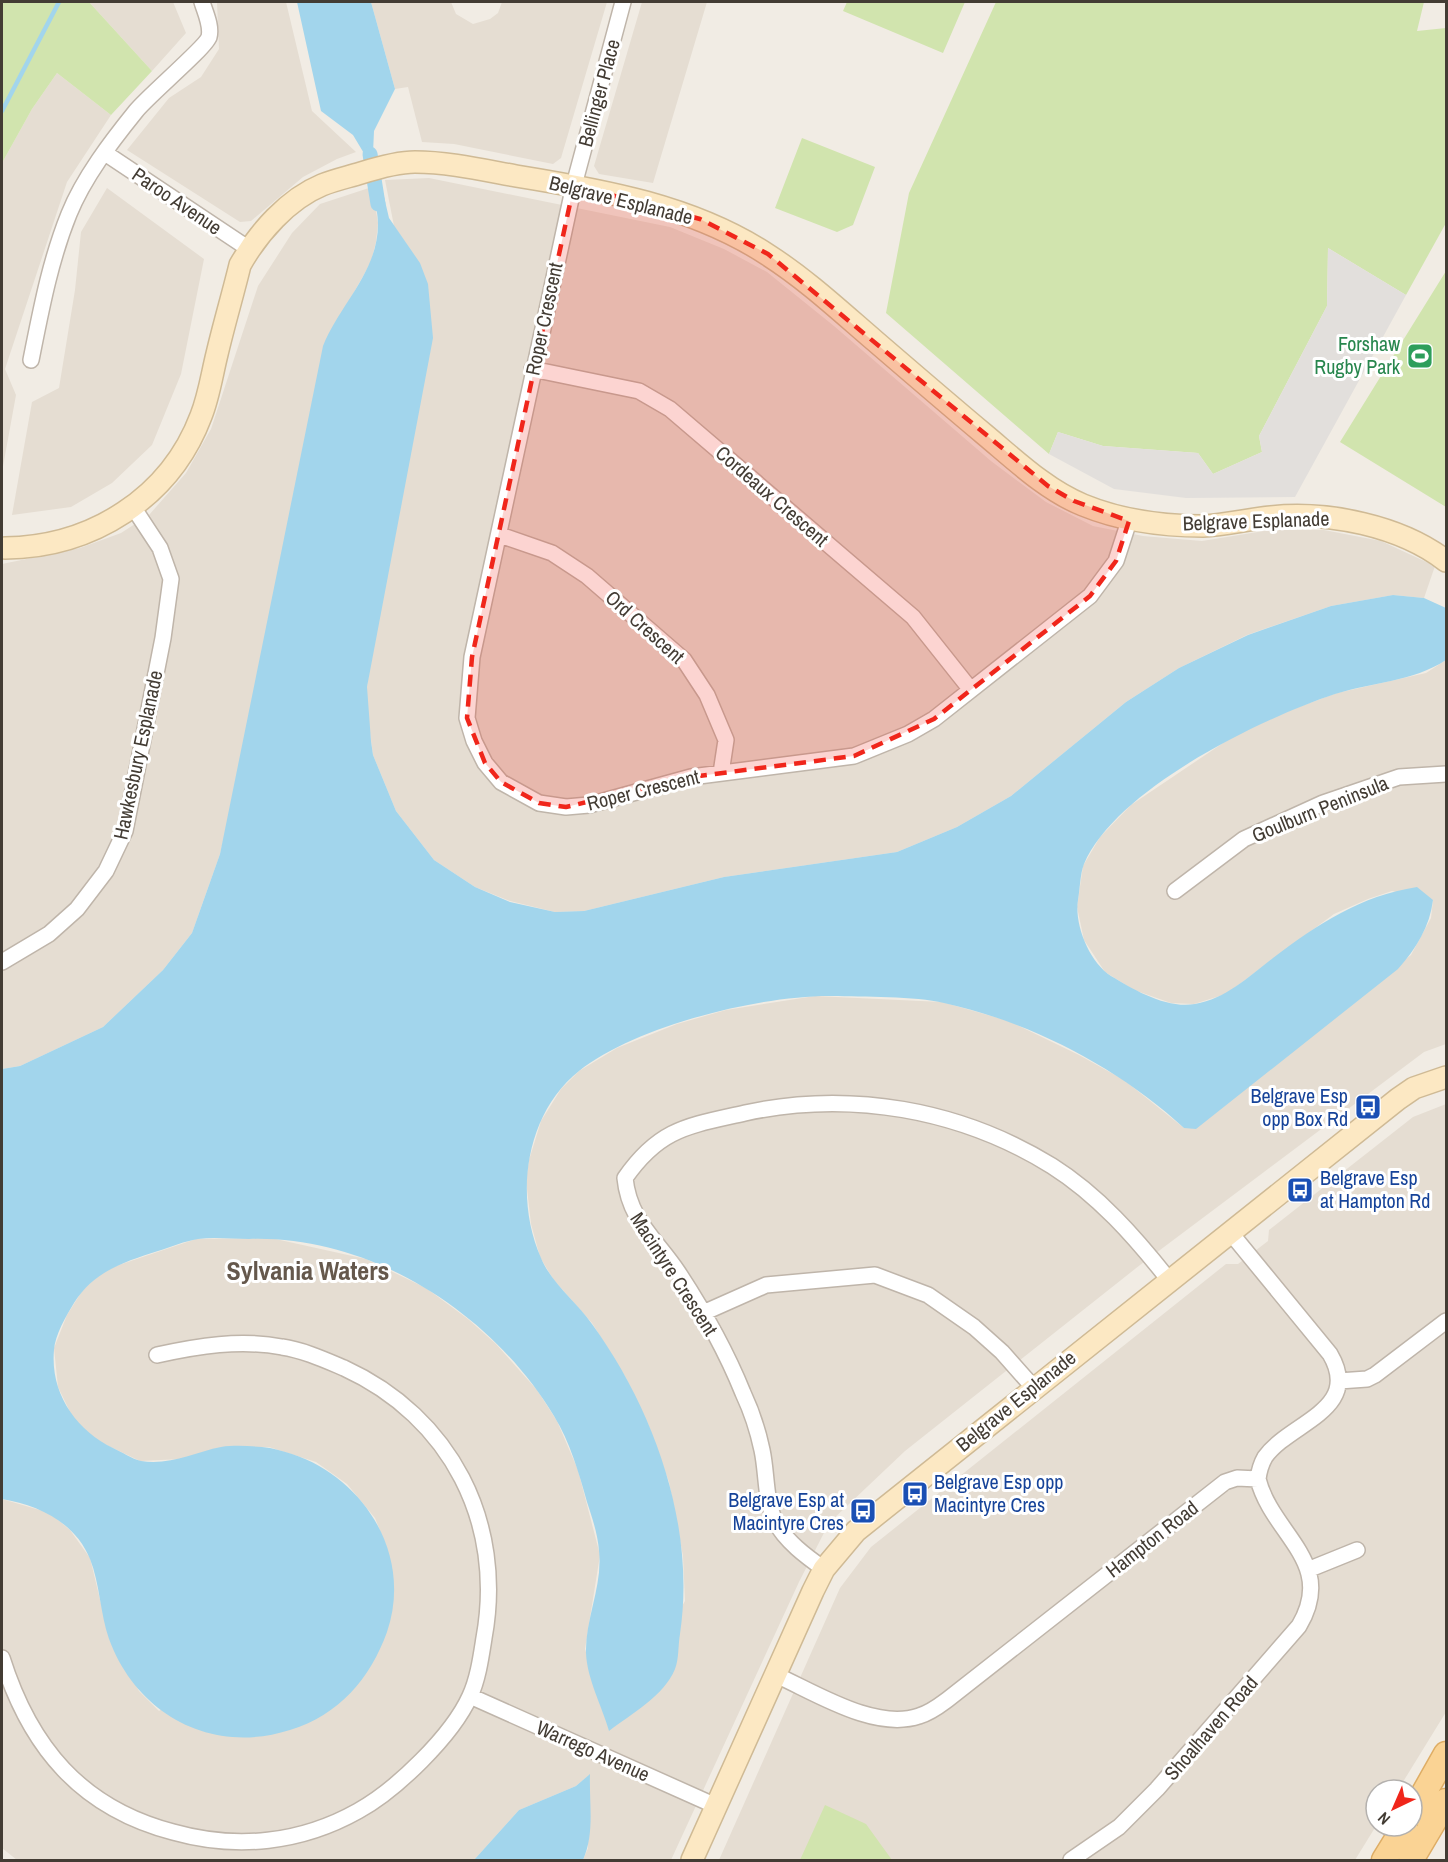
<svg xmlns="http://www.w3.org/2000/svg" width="1448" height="1862" font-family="'Archivo Narrow',sans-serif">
<rect width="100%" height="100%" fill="#f1ece4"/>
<!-- residential -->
<path fill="#e5ddd2" d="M 89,2 L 173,2 L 186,33 L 152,71 Z
M 217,2 L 286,2 L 312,111 L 356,152 L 337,159 L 303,177 L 251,221 L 240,222 L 127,150 L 169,98 L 201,77 L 219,49 Z
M 371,2 L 451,2 L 456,14 L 473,24 L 490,19 L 498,13 L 502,2 L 607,2 L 561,158 L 553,164 L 454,144 L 422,142 L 408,87 L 395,89 Z
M 642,2 L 707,2 L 653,183 L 599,174 L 594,166 Z
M 57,73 L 111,115 L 67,182 L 5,369 L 16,395 L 2,472 L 2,163 L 32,109 Z
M 429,178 L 670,227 L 724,249 L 767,272 L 834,326 L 991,461 L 1046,502 L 1093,526 L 1143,536 L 1202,541 L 1270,530 L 1324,530 L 1381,541 L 1435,566 L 1424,598 L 1393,595 L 1331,606 L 1247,635 L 1179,668 L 1126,702 L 1011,796 L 957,827 L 897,852 L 724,877 L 584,911 L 555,912 L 510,901 L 475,887 L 434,860 L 396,811 L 373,755 L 367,710 L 367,687 L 420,264 L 394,226 L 385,180 Z
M 372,187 L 378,223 L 376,242 L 371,262 L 353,294 L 220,854 L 192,933 L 163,970 L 103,1027 L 20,1066 L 2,1069 L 2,564 L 80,548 L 121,533 L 149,515 L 186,473 L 211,429 L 258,286 L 292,233 L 320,204 Z
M 107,188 L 204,259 L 181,374 L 152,445 L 112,483 L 71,507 L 12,515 L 32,402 L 59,388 L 75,290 L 81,232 Z
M 1446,660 L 1446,1044 L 1424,1052 L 1140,1265 L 905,1451 L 829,1523 L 799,1582 L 671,1860 L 583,1860 L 588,1848 L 589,1775 L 576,1786 L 519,1810 L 474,1860 L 17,1860 L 2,1848 L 2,1499 L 50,1513 L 70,1530 L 90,1558 L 110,1641 L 139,1691 L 159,1711 L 387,1548 L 375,1518 L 347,1484 L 316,1462 L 269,1447 L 223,1447 L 182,1459 L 140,1461 L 96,1440 L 73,1418 L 58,1387 L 54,1348 L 67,1315 L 84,1288 L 107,1269 L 196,1239 L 271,1238 L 366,1259 L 426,1288 L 468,1319 L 496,1344 L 537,1390 L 557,1421 L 578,1470 L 600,1555 L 585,1649 L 609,1730 L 685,1601 L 683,1556 L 669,1482 L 648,1424 L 626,1378 L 592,1323 L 553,1279 L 540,1257 L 531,1224 L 526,1180 L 529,1160 L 541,1121 L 561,1089 L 579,1071 L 617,1048 L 677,1024 L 726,1010 L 815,996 L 942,1002 L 1009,1021 L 1079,1055 L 1124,1080 L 1184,1128 L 1411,955 L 1431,918 L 1433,900 L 1392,891 L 1368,899 L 1334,914 L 1226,994 L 1194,1004 L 1171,1003 L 1134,990 L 1105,972 L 1084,940 L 1077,907 L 1083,866 L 1100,837 L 1131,805 L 1232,737 L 1285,712 L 1337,693 L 1426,673 Z
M 1446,1104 L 1446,1712 L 1398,1790 L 1376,1790 L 1376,1826 L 1355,1860 L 719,1860 L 840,1588 L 871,1547 L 1226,1264 L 1238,1264 L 1268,1241 L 1269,1230 L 1413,1117 Z"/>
<!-- green -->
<path fill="#d1e4ae" d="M 2,2 L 89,2 L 152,71 L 111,115 L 57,73 L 32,109 L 2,163 Z
M 847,2 L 965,2 L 943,53 L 843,11 Z
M 996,2 L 1424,2 L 1417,31 L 1446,28 L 1446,223 L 1406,295 L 1328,248 L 1327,306 L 1259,436 L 1262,452 L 1213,474 L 1198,453 L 1103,446 L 1058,432 L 1049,454 L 886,313 L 909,193 Z
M 802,138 L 875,167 L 853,225 L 837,232 L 775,208 Z
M 1446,271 L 1446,507 L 1340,442 Z
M 825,1805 L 866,1824 L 892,1860 L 800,1860 Z"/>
<!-- parking -->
<path fill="#e2dfdc" d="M 1328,248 L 1406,295 L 1295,497 L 1186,498 L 1114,489 L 1049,454 L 1058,432 L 1103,446 L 1198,453 L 1213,474 L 1262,452 L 1259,436 L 1327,306 Z"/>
<!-- water -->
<path fill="#a2d5ec" d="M 297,2 L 371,2 L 395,89 L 374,131 L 373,153 L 365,155 L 353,135 L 321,111 Z
M 381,184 L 389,218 L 420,263 L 428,284 L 433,338 L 367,687 L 371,741 L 373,755 L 396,811 L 434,860 L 475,887 L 510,902 L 555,912 L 584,911 L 724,877 L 897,852 L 957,827 L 1011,796 L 1126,702 L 1179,668 L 1248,635 L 1331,606 L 1393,595 L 1424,598 L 1446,608 L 1446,660 C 1412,682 1373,682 1335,694 C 1260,719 1116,789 1084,864 C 1080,874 1080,889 1078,900 C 1074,924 1089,962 1111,976 C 1134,990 1167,1009 1195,1004 C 1226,999 1249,976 1273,958 C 1318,924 1360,896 1417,887 L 1433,900 C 1430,926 1416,949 1398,969 L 1196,1129 L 1184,1128 C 1119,1068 1031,1022 944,1003 C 915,996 863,997 832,996 C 761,995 635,1026 579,1071 C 525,1114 514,1197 541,1258 C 552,1284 576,1301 592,1324 C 655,1411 696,1527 680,1634 C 678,1645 679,1659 675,1669 C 664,1696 631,1714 609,1731 C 602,1706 587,1679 586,1653 C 585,1619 603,1585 599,1551 C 598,1535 592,1517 587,1502 C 579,1473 570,1442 554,1416 C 492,1313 371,1235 249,1239 C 232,1239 214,1237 198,1239 C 185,1241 171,1247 158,1251 C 124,1262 94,1271 74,1303 C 66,1316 55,1335 54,1350 C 50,1393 76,1430 113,1448 C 122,1452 132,1459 141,1461 C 169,1466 195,1452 221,1447 C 234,1445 249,1446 262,1447 C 273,1448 282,1451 292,1454 C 365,1478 413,1556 387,1632 C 370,1679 339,1715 290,1730 C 212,1755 137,1715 109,1639 C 100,1613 100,1584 90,1559 C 75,1522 38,1505 2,1499 L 2,1069 L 20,1066 L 103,1027 L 163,970 L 192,933 L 220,854 L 323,346 C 340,304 378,272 378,224 C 378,212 374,199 372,187 Z
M 590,1774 C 589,1804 595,1833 583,1860 L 474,1860 L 519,1810 L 576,1786 Z"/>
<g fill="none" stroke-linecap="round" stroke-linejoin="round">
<!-- stream -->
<path stroke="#a2d5ec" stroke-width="4.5" d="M 2,111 L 59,2"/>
<!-- canal -->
<path stroke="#a2d5ec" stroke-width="15" d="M 370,154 L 378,204"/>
<defs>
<path id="street" d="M 623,2 L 574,185 L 472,657 L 467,718 L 474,741 L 485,763 L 501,782 L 539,803 L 566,807 L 589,805 L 691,777 L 854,756 L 908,734 L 934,719 L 1090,596 L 1116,561 L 1129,521
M 105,153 L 249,249
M 31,360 C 41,310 50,261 69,214 C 84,177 111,142 136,111 C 148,96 206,47 209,37 C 212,26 205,12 202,2
M 532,369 L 639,391 L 670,409 L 913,617 L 971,690
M 500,535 L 552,553 L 587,576 L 684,660 L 707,695 L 726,740 L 721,773
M 1175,891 L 1244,839 L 1323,803 L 1399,777 L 1446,774
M 2,962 L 49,934 L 77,909 L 106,871 L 125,831 L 163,638 L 171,579 L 160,548 L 133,507
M 703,1313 L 766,1285 L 875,1275 L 928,1295 L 974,1327 L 1002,1352 L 1033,1387
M 1339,1381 L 1367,1379 L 1375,1375 L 1446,1321
M 824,1569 C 807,1557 785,1541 775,1521 C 765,1500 767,1473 762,1450 C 758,1431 751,1410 743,1393 C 726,1351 703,1310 678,1272 C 656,1239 629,1220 625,1178 C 660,1128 688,1126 745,1113 C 849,1090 960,1109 1052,1166 C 1098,1195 1135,1237 1169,1280
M 1310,1569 L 1357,1550
M 2,1658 C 30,1747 81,1808 173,1832 C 237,1850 301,1843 358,1811 C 396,1790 452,1736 470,1696 C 478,1679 481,1657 484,1638 C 505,1523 451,1417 344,1368 C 325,1360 303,1350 282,1347 C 240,1339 198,1346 157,1355
M 776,1675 C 816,1693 875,1731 919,1716 C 930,1713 939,1706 947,1700 L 1225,1482 L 1237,1478 L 1258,1479 C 1259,1471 1261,1464 1265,1457 C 1290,1422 1363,1410 1330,1354 L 1230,1232
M 470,1696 L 716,1806
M 1071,1860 L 1119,1827 L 1157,1789 L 1299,1626 C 1337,1562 1272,1535 1258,1479"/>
<path id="secondary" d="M 5,548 C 92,547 170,498 201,416 C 209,396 212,374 217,354 C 224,324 233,294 240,265 C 258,233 288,199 322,185 C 334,180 348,177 361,173 C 377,168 398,162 415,162 C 448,162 483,170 516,176 C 603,190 694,206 768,255 C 807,280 840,311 875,341 C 911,372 947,403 984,434 C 1014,459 1046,490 1083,505 C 1122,521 1162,526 1203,526 C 1226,525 1249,519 1271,517 C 1328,511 1401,526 1446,561
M 692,1860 L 813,1591 L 824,1569 L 856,1531 L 1398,1099 L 1414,1088 L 1446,1077"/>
<path id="primary" d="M 1412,1814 L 1446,1754
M 1384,1860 L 1405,1826
M 1411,1860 L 1446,1801"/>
</defs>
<!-- street casing -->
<use href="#street" stroke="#bfb5aa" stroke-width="18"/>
<!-- secondary casing -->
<use href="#secondary" stroke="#cfba95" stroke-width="24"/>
<!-- primary casing -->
<use href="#primary" stroke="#dead65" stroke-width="27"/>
<!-- street -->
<use href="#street" stroke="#fff" stroke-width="15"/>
<!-- secondary -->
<use href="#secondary" stroke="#fce8c3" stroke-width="21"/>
<!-- primary -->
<use href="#primary" stroke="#fad394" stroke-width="24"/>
</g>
<!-- marked area -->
<path fill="#f0261b" fill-opacity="0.2" stroke="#f0261b" stroke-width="4.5" stroke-dasharray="12 8" stroke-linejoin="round" d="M 574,185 L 700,219 L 768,254 L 1048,486 L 1074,501 L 1129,521 L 1116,561 L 1090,596 L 934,719 L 854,756 L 691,777 L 566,807 L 539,803 L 501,782 L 485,763 L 467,718 L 472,657 Z"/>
<!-- icons -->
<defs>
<symbol id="stadium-square" viewBox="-11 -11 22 22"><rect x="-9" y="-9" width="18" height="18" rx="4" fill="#2e9e5b" stroke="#fff"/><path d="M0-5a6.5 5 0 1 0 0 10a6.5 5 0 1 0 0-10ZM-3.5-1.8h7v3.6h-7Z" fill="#fff"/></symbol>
<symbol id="bus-square" viewBox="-11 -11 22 22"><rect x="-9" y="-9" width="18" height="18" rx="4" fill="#1a4fb4" stroke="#fff"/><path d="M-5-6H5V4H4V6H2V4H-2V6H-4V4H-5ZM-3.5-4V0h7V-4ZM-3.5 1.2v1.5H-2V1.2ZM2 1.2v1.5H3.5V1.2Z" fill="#fff"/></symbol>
</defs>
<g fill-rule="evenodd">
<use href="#stadium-square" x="1405" y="341" width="30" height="30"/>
<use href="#bus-square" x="1353" y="1092" width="30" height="30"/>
<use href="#bus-square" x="1285" y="1175" width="30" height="30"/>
<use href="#bus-square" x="900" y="1479" width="30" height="30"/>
<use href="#bus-square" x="848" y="1496" width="30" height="30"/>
</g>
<g text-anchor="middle" stroke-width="6" stroke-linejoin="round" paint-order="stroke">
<!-- street labels -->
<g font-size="20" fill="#433c34" stroke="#fff">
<text transform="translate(599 93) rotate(-75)" y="7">Bellinger Place</text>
<text transform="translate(621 200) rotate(14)" y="7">Belgrave Esplanade</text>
<text transform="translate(177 201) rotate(34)" y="7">Paroo Avenue</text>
<text transform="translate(544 319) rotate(-78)" y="7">Roper Crescent</text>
<text transform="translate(772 496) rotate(41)" y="7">Cordeaux Crescent</text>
<text transform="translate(1256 521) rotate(-2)" y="7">Belgrave Esplanade</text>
<text transform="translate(645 627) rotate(42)" y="7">Ord Crescent</text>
<text transform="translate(138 755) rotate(-78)" y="7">Hawkesbury Esplanade</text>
<text transform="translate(643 790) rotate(-14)" y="7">Roper Crescent</text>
<text transform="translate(1320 809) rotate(-22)" y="7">Goulburn Peninsula</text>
<text transform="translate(674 1274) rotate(57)" y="7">Macintyre Crescent</text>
<text transform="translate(1016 1401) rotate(-39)" y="7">Belgrave Esplanade</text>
<text transform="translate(1152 1539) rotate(-38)" y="7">Hampton Road</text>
<text transform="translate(1211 1728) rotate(-49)" y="7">Shoalhaven Road</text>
<text transform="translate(593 1751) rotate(24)" y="7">Warrego Avenue</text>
</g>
<!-- leisure labels -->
<g font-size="20" fill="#27864d" stroke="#fff" text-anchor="end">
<text x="1400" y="351">Forshaw<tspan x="1400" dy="23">Rugby Park</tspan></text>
</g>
<!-- transit labels -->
<g font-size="20" fill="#164399" stroke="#fff" text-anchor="end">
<text x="1348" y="1103">Belgrave Esp<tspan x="1348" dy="23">opp Box Rd</tspan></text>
<text x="1320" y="1185" text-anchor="start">Belgrave Esp<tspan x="1320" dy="23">at Hampton Rd</tspan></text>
<text x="934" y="1489" text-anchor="start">Belgrave Esp opp<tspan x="934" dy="23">Macintyre Cres</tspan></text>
<text x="844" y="1507">Belgrave Esp at<tspan x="844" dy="23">Macintyre Cres</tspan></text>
</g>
<!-- district labels -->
<g font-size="26" font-weight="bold" fill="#65584c" stroke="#fff">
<text x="308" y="1280">Sylvania Waters</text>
</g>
</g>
<!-- border -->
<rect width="1448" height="1862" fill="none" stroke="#433c34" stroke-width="6"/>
<!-- north arrow -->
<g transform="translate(1394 1808) rotate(224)"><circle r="28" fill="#ffffff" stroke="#b4b1ae" stroke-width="1.5"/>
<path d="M0-4.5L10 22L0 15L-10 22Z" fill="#f0261b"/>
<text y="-9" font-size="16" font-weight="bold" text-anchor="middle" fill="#433c34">N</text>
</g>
</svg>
